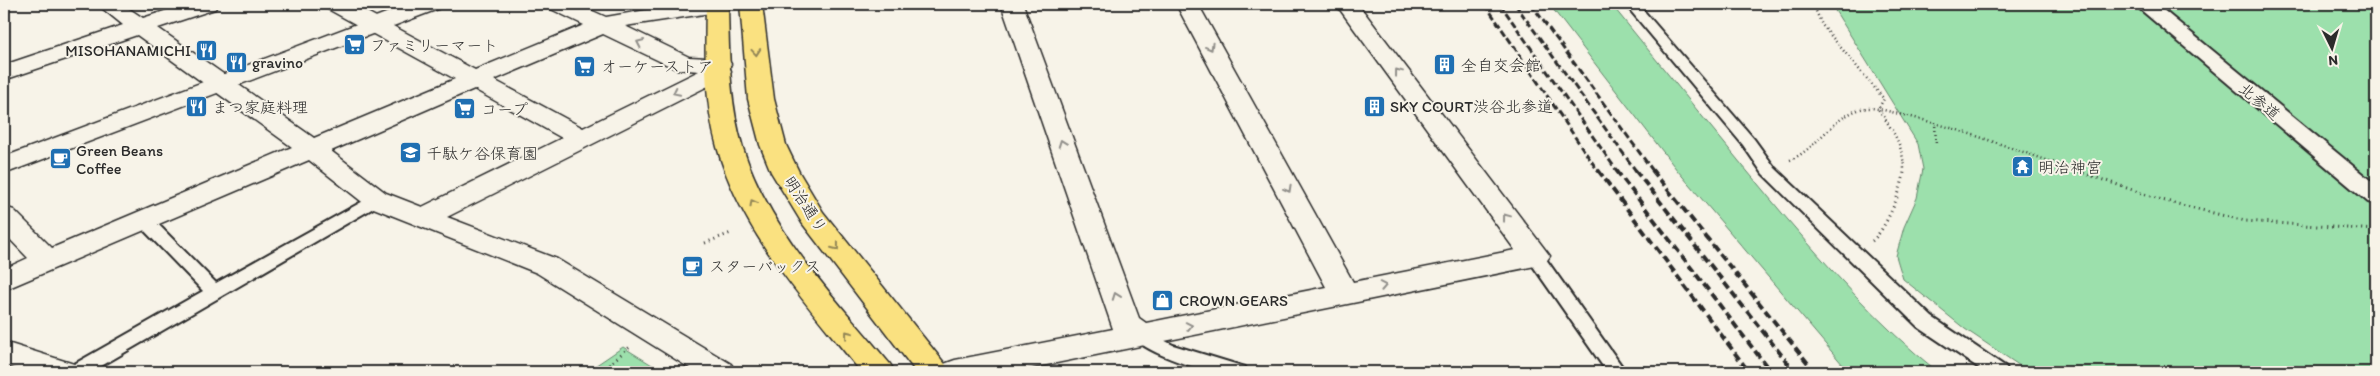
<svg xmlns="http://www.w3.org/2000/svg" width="2380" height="376" font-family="Itim,'Klee One',sans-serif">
<rect width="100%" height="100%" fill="#f7f3e8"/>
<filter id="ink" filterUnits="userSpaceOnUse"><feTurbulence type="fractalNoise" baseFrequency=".02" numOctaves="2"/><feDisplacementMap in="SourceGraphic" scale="10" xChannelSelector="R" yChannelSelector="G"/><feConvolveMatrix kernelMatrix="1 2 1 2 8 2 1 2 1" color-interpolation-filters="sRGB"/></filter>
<g filter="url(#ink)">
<!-- green -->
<path fill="#9ce0ac" stroke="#64866c" d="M 1549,4 L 1611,4 C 1668,74 1724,144 1782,213 C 1830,269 1880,326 1938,372 L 1849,372 L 1677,170 Z
M 1831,4 L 2376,4 L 2376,372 L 2029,372 L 1965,329 L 1903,279 L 1896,256 L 1904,227 L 1917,198 L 1923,169 L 1918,144 Z
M 623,347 L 657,368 L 652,372 L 586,372 Z"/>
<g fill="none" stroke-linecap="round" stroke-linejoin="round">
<defs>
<path id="service" d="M 1625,4 L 1638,4 L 1754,139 L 1775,168 L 1932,317 L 2006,367 L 2008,372 L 1985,372 L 1918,327 L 1763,174 L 1743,145 Z
M 376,194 L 382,195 L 384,199 L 382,203 L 91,372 L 67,372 L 69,367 L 203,291 L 138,224 L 136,220 L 138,216 L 150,216 L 216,283 Z
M 1535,250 L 1541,252 L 1626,372 L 1607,372 L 1526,256 L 1529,252 Z
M 1141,328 L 1173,345 L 1245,367 L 1248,372 C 1238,373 1226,374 1216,372 C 1198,370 1141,351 1132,335 L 1134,330 Z"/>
<path id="pedestrian" d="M 2134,4 L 2156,4 L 2376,185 L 2376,204 L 2368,202 Z"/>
<path id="minor" d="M 97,4 L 122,4 L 143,18 L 186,4 L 218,4 L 215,9 L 158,28 L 314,138 L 455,79 L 328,9 L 325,4 L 352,4 L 475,70 L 584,25 L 551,9 L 548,4 L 577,4 L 606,17 L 681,4 L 727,4 L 725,10 L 717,12 L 625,26 L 689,57 L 728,59 L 731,64 L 729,67 L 731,71 L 728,76 L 447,217 L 557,259 L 731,364 L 736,372 L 696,372 L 537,273 L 366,205 L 309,160 L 4,290 L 4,269 L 28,258 L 4,233 L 4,207 L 14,210 L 52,248 L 292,147 L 137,35 L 4,80 L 4,65 L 123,25 ZM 603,34 L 676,69 L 699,71 L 583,128 L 494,80 ZM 474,89 L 562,138 L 422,207 L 386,193 L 331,151 Z
M 1001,4 L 1023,4 L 1139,318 L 1146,323 L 1326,287 L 1176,4 L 1198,4 L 1353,282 L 1515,250 L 1336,4 L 1358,4 L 1550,256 L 1545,263 L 1535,266 L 1012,372 L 939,372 L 944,364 L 955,360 L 1113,329 Z
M 4,342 L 74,364 L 79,372 L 27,372 L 4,365 Z"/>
<path id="tertiary" d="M 410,4 L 441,4 L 438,9 L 4,174 L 4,157 Z"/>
<path id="primary" d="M 706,4 L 728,4 C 729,52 729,102 743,148 C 770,232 835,298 890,364 L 895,372 L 861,372 C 807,304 741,233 717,147 C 704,101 705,51 706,4 Z
M 740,4 L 762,4 L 774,99 L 786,145 L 799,172 L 823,212 L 945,364 L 950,372 L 916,372 L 802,223 L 771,172 L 760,145 L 748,99 Z"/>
</defs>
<!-- service casing -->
<use href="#service" stroke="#2b2b2b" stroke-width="4"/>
<!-- pedestrian casing -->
<use href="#pedestrian" stroke="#2b2b2b" stroke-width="4"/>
<!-- minor casing -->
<use href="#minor" stroke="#2b2b2b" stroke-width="3"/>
<!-- tertiary casing -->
<use href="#tertiary" stroke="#2b2b2b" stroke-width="3"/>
<!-- primary casing -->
<use href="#primary" stroke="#2b2b2b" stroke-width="3"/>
<!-- path-far1 -->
<path stroke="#2b2b2b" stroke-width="2.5" stroke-dasharray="1 3" stroke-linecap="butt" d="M 1813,4 L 1822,25 L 1884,99 L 1878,109 C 1892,129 1904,146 1904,171
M 1935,122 L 1936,146
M 1790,160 C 1817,149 1832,117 1861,109 C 1873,106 1887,111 1899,114 C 1960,128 2019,151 2078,171"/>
<!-- path -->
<path stroke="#2b2b2b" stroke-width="3" stroke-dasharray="1 4" stroke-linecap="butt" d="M 2074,170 L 2162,200 L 2245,221 L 2376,230
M 1872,241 C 1885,231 1904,186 1904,170
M 705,243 L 731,233
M 607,372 L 611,370 L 610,363 L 630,347"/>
<!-- service -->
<use href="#service" fill="#f7f3e8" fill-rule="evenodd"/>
<!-- pedestrian -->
<use href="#pedestrian" fill="#f7f3e8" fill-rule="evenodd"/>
<!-- minor -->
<use href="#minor" fill="#f7f3e8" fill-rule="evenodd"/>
<!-- tertiary -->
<use href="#tertiary" fill="#f7f3e8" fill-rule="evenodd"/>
<!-- primary -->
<use href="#primary" fill="#fae180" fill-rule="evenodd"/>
<!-- rail-far1 -->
<path stroke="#2b2b2b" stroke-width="3" stroke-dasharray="7 3" stroke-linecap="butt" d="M 1485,4 L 1598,171
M 1500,4 L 1617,171
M 1515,4 L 1636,171
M 1531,4 L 1653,171"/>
<!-- rail -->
<path stroke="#2b2b2b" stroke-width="4" stroke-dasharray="8 4" stroke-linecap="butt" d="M 1598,170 L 1749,372
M 1616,170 L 1771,372
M 1635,170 L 1795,372
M 1652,170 L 1815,372"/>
</g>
<!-- one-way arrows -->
<defs><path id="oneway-chevron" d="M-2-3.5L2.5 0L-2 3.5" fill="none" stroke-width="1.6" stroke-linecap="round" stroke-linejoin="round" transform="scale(1.25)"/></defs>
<g stroke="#918f8a">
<use href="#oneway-chevron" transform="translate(640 43) rotate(-155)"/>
<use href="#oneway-chevron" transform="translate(1210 47) rotate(61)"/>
<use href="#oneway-chevron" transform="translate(1398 72) rotate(-127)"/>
<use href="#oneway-chevron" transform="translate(676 92) rotate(154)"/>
<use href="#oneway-chevron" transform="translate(1062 143) rotate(-110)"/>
<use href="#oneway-chevron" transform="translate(1288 189) rotate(61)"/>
<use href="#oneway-chevron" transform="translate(1506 217) rotate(-127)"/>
<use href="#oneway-chevron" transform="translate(1383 286) rotate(-11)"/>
<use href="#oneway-chevron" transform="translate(1116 296) rotate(-110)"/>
<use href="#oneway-chevron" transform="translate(1189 326) rotate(-11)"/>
</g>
<g stroke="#928656">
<use href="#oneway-chevron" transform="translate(756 52) rotate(85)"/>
<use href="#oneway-chevron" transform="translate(753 203) rotate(-119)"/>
<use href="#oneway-chevron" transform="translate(836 247) rotate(52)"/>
<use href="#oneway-chevron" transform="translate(848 334) rotate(-128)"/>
</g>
</g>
<!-- icons -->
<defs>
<symbol id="supermarket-square" viewBox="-11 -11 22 22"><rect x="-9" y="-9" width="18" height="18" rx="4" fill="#1f6fb2" stroke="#f7f3e8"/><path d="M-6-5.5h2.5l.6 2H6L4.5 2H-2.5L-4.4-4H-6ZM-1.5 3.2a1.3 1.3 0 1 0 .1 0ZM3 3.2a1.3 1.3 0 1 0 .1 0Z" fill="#fff"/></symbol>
<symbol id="restaurant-square" viewBox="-11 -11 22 22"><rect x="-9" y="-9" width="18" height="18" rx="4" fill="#1f6fb2" stroke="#f7f3e8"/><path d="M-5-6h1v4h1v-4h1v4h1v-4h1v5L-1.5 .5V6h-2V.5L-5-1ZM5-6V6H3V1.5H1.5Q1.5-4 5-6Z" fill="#fff"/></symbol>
<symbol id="building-square" viewBox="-11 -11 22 22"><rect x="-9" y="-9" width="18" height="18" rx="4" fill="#1f6fb2" stroke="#f7f3e8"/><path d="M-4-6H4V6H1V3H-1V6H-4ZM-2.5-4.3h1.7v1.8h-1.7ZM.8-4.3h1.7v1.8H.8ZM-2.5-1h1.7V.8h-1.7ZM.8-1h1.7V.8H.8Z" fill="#fff"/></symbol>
<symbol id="school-square" viewBox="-11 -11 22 22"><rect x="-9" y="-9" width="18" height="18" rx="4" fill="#1f6fb2" stroke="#f7f3e8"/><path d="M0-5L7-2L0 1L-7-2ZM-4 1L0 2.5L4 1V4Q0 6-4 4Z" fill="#fff"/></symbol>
<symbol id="cafe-square" viewBox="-11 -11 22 22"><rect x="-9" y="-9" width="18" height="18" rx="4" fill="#1f6fb2" stroke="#f7f3e8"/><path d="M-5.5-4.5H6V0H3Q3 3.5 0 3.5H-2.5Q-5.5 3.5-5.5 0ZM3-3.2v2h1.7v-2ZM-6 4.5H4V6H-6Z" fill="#fff"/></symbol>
<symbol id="temple-square" viewBox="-11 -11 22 22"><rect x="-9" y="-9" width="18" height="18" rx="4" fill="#1f6fb2" stroke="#f7f3e8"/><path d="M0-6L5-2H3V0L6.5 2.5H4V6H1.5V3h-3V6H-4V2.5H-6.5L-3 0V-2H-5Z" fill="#fff"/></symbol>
<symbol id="shop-square" viewBox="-11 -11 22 22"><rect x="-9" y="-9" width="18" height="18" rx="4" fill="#1f6fb2" stroke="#f7f3e8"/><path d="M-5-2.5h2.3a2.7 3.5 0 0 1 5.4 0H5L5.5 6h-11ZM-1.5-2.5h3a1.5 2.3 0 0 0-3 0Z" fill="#fff"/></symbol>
</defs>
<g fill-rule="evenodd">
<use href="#supermarket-square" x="342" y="32" width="25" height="25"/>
<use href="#restaurant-square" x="194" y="38" width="25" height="25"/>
<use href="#restaurant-square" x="224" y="50" width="25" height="25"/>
<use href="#building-square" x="1432" y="52" width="25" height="25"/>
<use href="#supermarket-square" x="572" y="54" width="25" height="25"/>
<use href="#building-square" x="1362" y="94" width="25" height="25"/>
<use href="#restaurant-square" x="184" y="94" width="25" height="25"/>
<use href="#supermarket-square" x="452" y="96" width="25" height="25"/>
<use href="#school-square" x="398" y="140" width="25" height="25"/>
<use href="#cafe-square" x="48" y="146" width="25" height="25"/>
<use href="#temple-square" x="2010" y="154" width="25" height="25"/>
<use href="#cafe-square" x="680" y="254" width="25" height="25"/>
<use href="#shop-square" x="1150" y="288" width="25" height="25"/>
</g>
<g text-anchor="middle" stroke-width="4" stroke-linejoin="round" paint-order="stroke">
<!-- poi labels -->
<g font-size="16" fill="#2b2b2b" stroke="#f7f3e8" text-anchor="start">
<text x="370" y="51">ファミリーマート</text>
<text x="191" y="56" text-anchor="end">MISOHANAMICHI</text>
<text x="252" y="68">gravino</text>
<text x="1461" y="71">全自交会館</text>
<text x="601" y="72">オーケーストア</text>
<text x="1390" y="112">SKY COURT渋谷北参道</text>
<text x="212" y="113">まつ家庭料理</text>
<text x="481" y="115">コープ</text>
<text x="76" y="156">Green Beans<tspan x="76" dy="18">Coffee</tspan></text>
<text x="426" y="159">千駄ケ谷保育園</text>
<text x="2038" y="173">明治神宮</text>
<text x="709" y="272">スターバックス</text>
<text x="1179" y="306">CROWN GEARS</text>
</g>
<!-- street labels -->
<g font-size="16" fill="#2b2b2b" stroke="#f7f3e8">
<text transform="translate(2260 101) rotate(40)" y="6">北参道</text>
<text transform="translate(806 204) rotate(57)" y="6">明治通り</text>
</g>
</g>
<!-- margin -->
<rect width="2380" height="376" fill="none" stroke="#f7f3e8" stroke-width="20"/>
<rect x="10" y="10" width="2360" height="356" fill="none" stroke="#2b2b2b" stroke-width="2" filter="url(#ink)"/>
<!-- north arrow -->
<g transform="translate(2332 48) rotate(175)" stroke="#f7f3e8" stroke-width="4" paint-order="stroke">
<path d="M0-4L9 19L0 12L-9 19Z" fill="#2b2b2b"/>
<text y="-8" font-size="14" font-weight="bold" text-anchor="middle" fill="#2b2b2b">N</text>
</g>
</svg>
